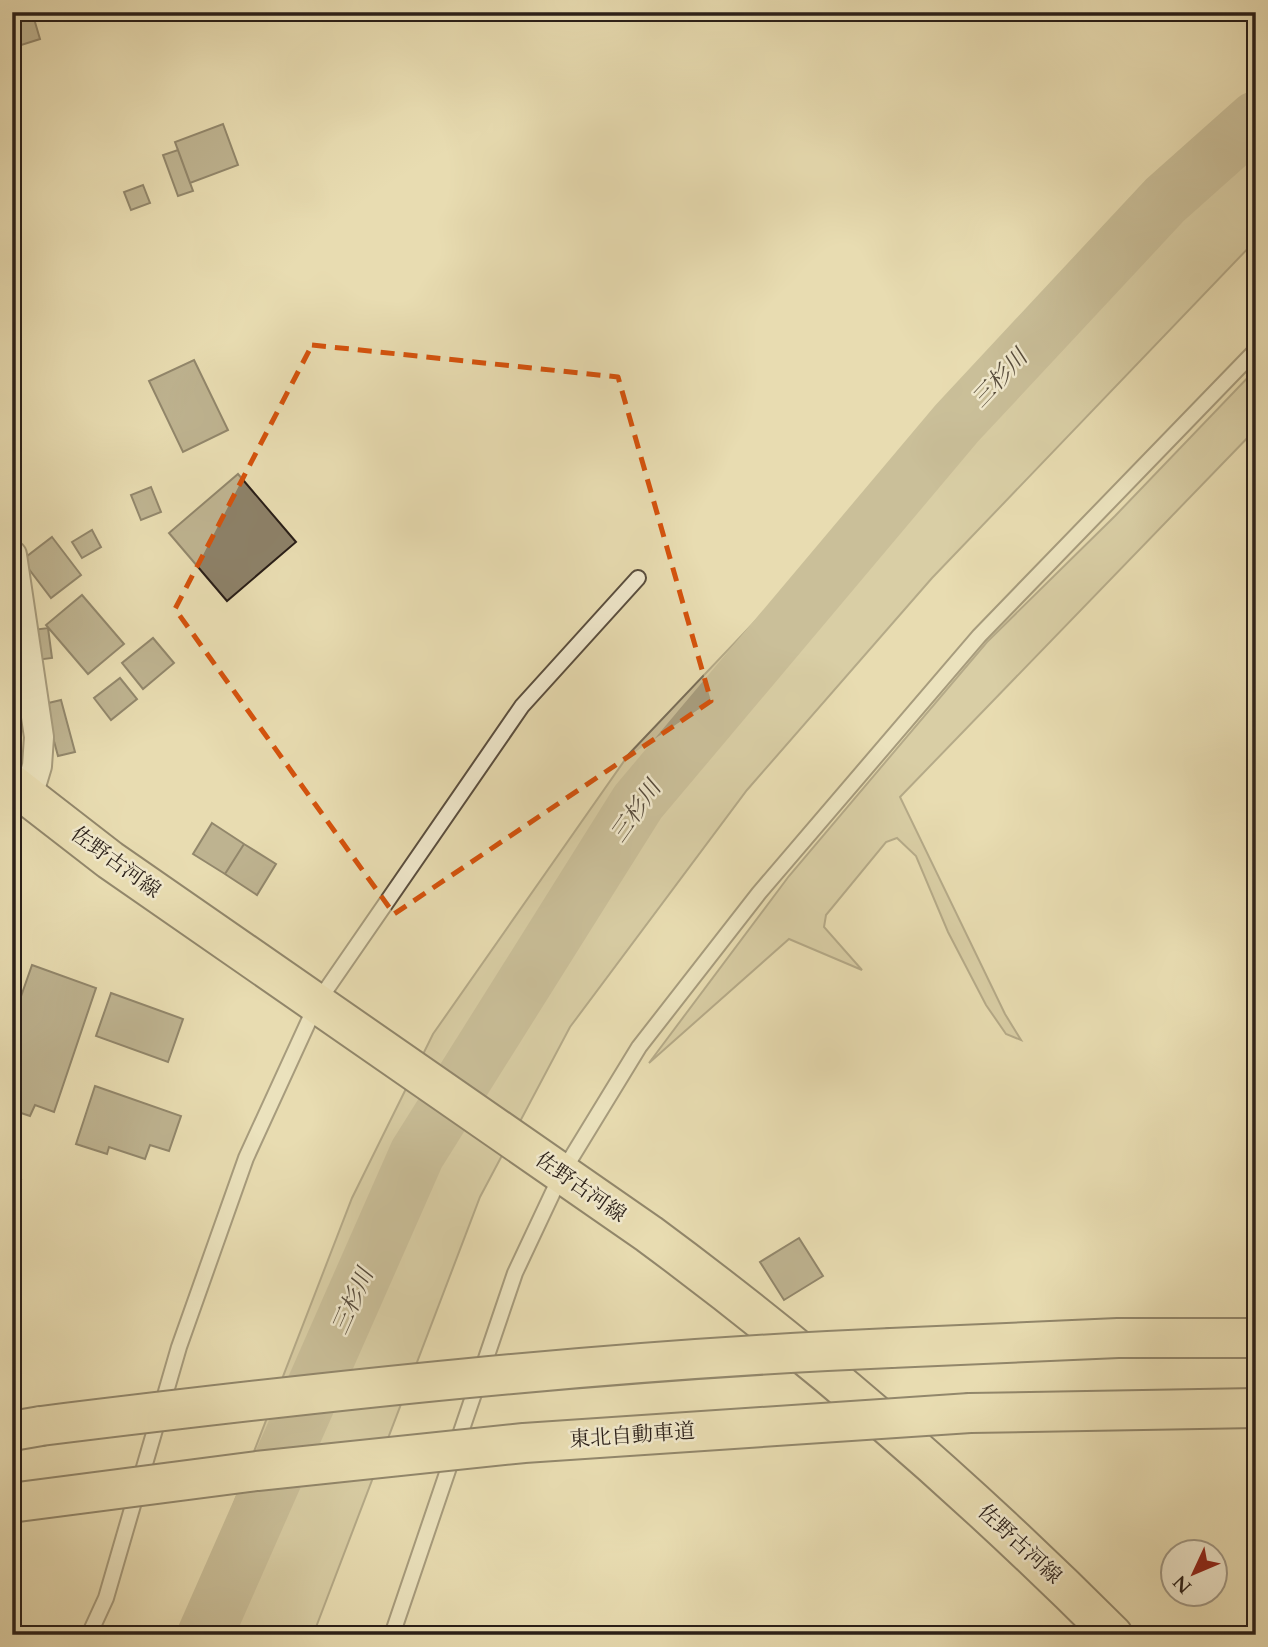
<svg xmlns="http://www.w3.org/2000/svg" width="1268" height="1647" font-family="Cardo,'Noto Serif JP',serif">
<rect width="100%" height="100%" fill="#e8dcb1"/>
<filter id="stains"><feTurbulence type="fractalNoise" baseFrequency=".00286" numOctaves="4"/><feColorMatrix values="0 0 0 0 .2 0 0 0 0 .09 0 0 0 0 .02 0 0 0 .5 -.17"/></filter>
<radialGradient id="worn" r=".72"><stop offset=".6" stop-color="#630" stop-opacity="0"/><stop offset="1" stop-color="#630" stop-opacity=".3"/></radialGradient>
<!-- green -->
<path fill="#c8bc97" stroke="#796e58" stroke-width="2" d="M 1256,94 L 1256,240 L 932,578 L 747,790 L 570,1027 L 480,1197 L 313,1635 L 183,1635 L 352,1198 L 433,1034 L 629,754 Z
M 1256,369 L 1256,429 L 900,797 L 1005,1014 L 1021,1040 L 1006,1034 L 986,1005 L 948,932 L 916,856 L 897,838 L 886,842 L 826,915 L 824,927 L 862,970 L 789,939 L 649,1063 L 789,876 L 987,642 L 1115,516 Z"/>
<g fill="none" stroke-linecap="round" stroke-linejoin="round">
<!-- river -->
<path stroke="#a79c7d" stroke-width="56" d="M 205,1635 L 417,1154 L 638,802 L 957,423 L 1165,200 L 1256,119"/>
</g>
<!-- building -->
<path fill="#8d8168" stroke="#2a1f18" stroke-width="2" d="M 12,12 L 32,12 L 40,39 L 12,48 Z
M 223,124 L 238,165 L 190,183 L 175,142 Z
M 178,150 L 193,191 L 178,196 L 163,155 Z
M 143,185 L 150,203 L 131,210 L 124,192 Z
M 194,360 L 228,430 L 183,452 L 149,381 Z
M 238,474 L 296,542 L 227,601 L 169,533 Z
M 151,487 L 161,512 L 141,520 L 131,495 Z
M 92,530 L 101,547 L 82,558 L 72,542 Z
M 52,537 L 81,575 L 51,598 L 22,560 Z
M 82,595 L 124,644 L 88,674 L 46,625 Z
M 48,628 L 52,658 L 36,660 L 32,630 Z
M 153,638 L 174,663 L 143,689 L 122,663 Z
M 120,678 L 137,699 L 111,720 L 94,698 Z
M 61,700 L 75,752 L 58,756 L 44,704 Z
M 212,823 L 244,844 L 225,874 L 193,854 Z
M 244,844 L 276,864 L 257,895 L 225,874 Z
M 32,965 L 96,988 L 54,1112 L 35,1105 L 30,1116 L 12,1110 L 12,1022 Z
M 111,993 L 183,1019 L 168,1062 L 96,1036 Z
M 95,1086 L 181,1116 L 169,1151 L 150,1145 L 145,1159 L 109,1147 L 107,1154 L 76,1144 Z
M 12,1177 L 21,1180 L 12,1208 Z
M 799,1238 L 823,1276 L 784,1300 L 760,1262 Z"/>
<g fill="none" stroke-linecap="round" stroke-linejoin="round">
<defs>
<path id="service" d="M 89,1635 L 106,1598 L 179,1347 L 246,1158 L 317,1003 L 522,706 L 638,578
M 392,1635 L 515,1273 L 562,1173 L 639,1047 L 759,893 L 979,636 L 1256,350"/>
<path id="minor" d="M 12,555 L 39,737 L 37,766 L 28,796"/>
<path id="primary" d="M 12,784 L 110,860 L 649,1234 C 814,1356 968,1490 1113,1635"/>
<path id="motorway" d="M 891,1348 L 1118,1338 L 1256,1338
M 970,1413 L 1256,1408
M 12,1431 L 41,1426"/>
</defs>
<!-- service casing -->
<use href="#service" stroke="#5a4e3e" stroke-width="18"/>
<!-- minor casing -->
<use href="#minor" stroke="#5a4e3e" stroke-width="32"/>
<!-- primary casing -->
<use href="#primary" stroke="#2a1f18" stroke-width="42"/>
<!-- motorway casing -->
<use href="#motorway" stroke="#2a1f18" stroke-width="42"/>
<!-- service -->
<use href="#service" stroke="#f0e8cc" stroke-width="14"/>
<!-- minor -->
<use href="#minor" stroke="#f0e8cc" stroke-width="28"/>
<!-- primary -->
<use href="#primary" stroke="#e8dcb1" stroke-width="38"/>
<!-- motorway -->
<use href="#motorway" stroke="#e8dcb1" stroke-width="38"/>
<defs>
<path id="motorway-bridge" d="M 41,1426 C 324,1391 606,1360 891,1348
M 18,1502 L 257,1471 L 524,1443 L 970,1413"/>
</defs>
<!-- motorway-bridge casing -->
<use href="#motorway-bridge" stroke="#2a1f18" stroke-width="42" stroke-linecap="butt"/>
<!-- motorway-bridge -->
<use href="#motorway-bridge" stroke="#e8dcb1" stroke-width="38"/>
</g>
<!-- marked area -->
<path d="M0 0H1268V1647H0ZM 312,345 L 618,377 L 711,701 L 394,914 L 175,609 Z" fill="#e8dcb1" fill-opacity=".55" fill-rule="evenodd"/>
<path fill="none" stroke="#d5530d" stroke-width="5" stroke-dasharray="14 9" stroke-linejoin="round" d="M 312,345 L 618,377 L 711,701 L 394,914 L 175,609 Z"/>
<g text-anchor="middle" stroke-width="5" stroke-linejoin="round" paint-order="stroke">
<!-- street labels -->
<g font-size="21" fill="#2a1f18" stroke="#f0e8cc">
<text transform="translate(116 862) rotate(36)" y="7">佐野古河線</text>
<text transform="translate(581 1187) rotate(35)" y="7">佐野古河線</text>
<text transform="translate(632 1435) rotate(-4)" y="7">東北自動車道</text>
<text transform="translate(1020 1544) rotate(43)" y="7">佐野古河線</text>
</g>
<!-- water labels -->
<g font-size="23" font-style="italic" fill="#564b3b" stroke="#f0e8cc">
<text transform="translate(999 378) rotate(-47)" y="8">三杉川</text>
<text transform="translate(635 811) rotate(-55)" y="8">三杉川</text>
<text transform="translate(352 1301) rotate(-66)" y="8">三杉川</text>
</g>
</g>
<!-- margin -->
<rect width="1268" height="1647" fill="none" stroke="#e8dcb1" stroke-width="42"/>
<rect x="14" y="14" width="1240" height="1619" fill="none" stroke="#2a1f18" stroke-width="3.5"/>
<rect x="21" y="21" width="1226" height="1605" fill="none" stroke="#2a1f18" stroke-width="2"/>
<!-- north arrow -->
<g transform="translate(1194 1573) rotate(226)"><circle r="33" fill="#f0e8cc" stroke="#a19884" stroke-width="2"/>
<path d="M0-5L12 26L0 18L-12 26Z" fill="#8f2418"/>
<text y="-10" font-size="19" font-weight="bold" text-anchor="middle" fill="#2a1f18">N</text>
</g>
<rect width="100%" height="100%" filter="url(#stains)"/>
<rect width="100%" height="100%" fill="url(#worn)"/>
</svg>
